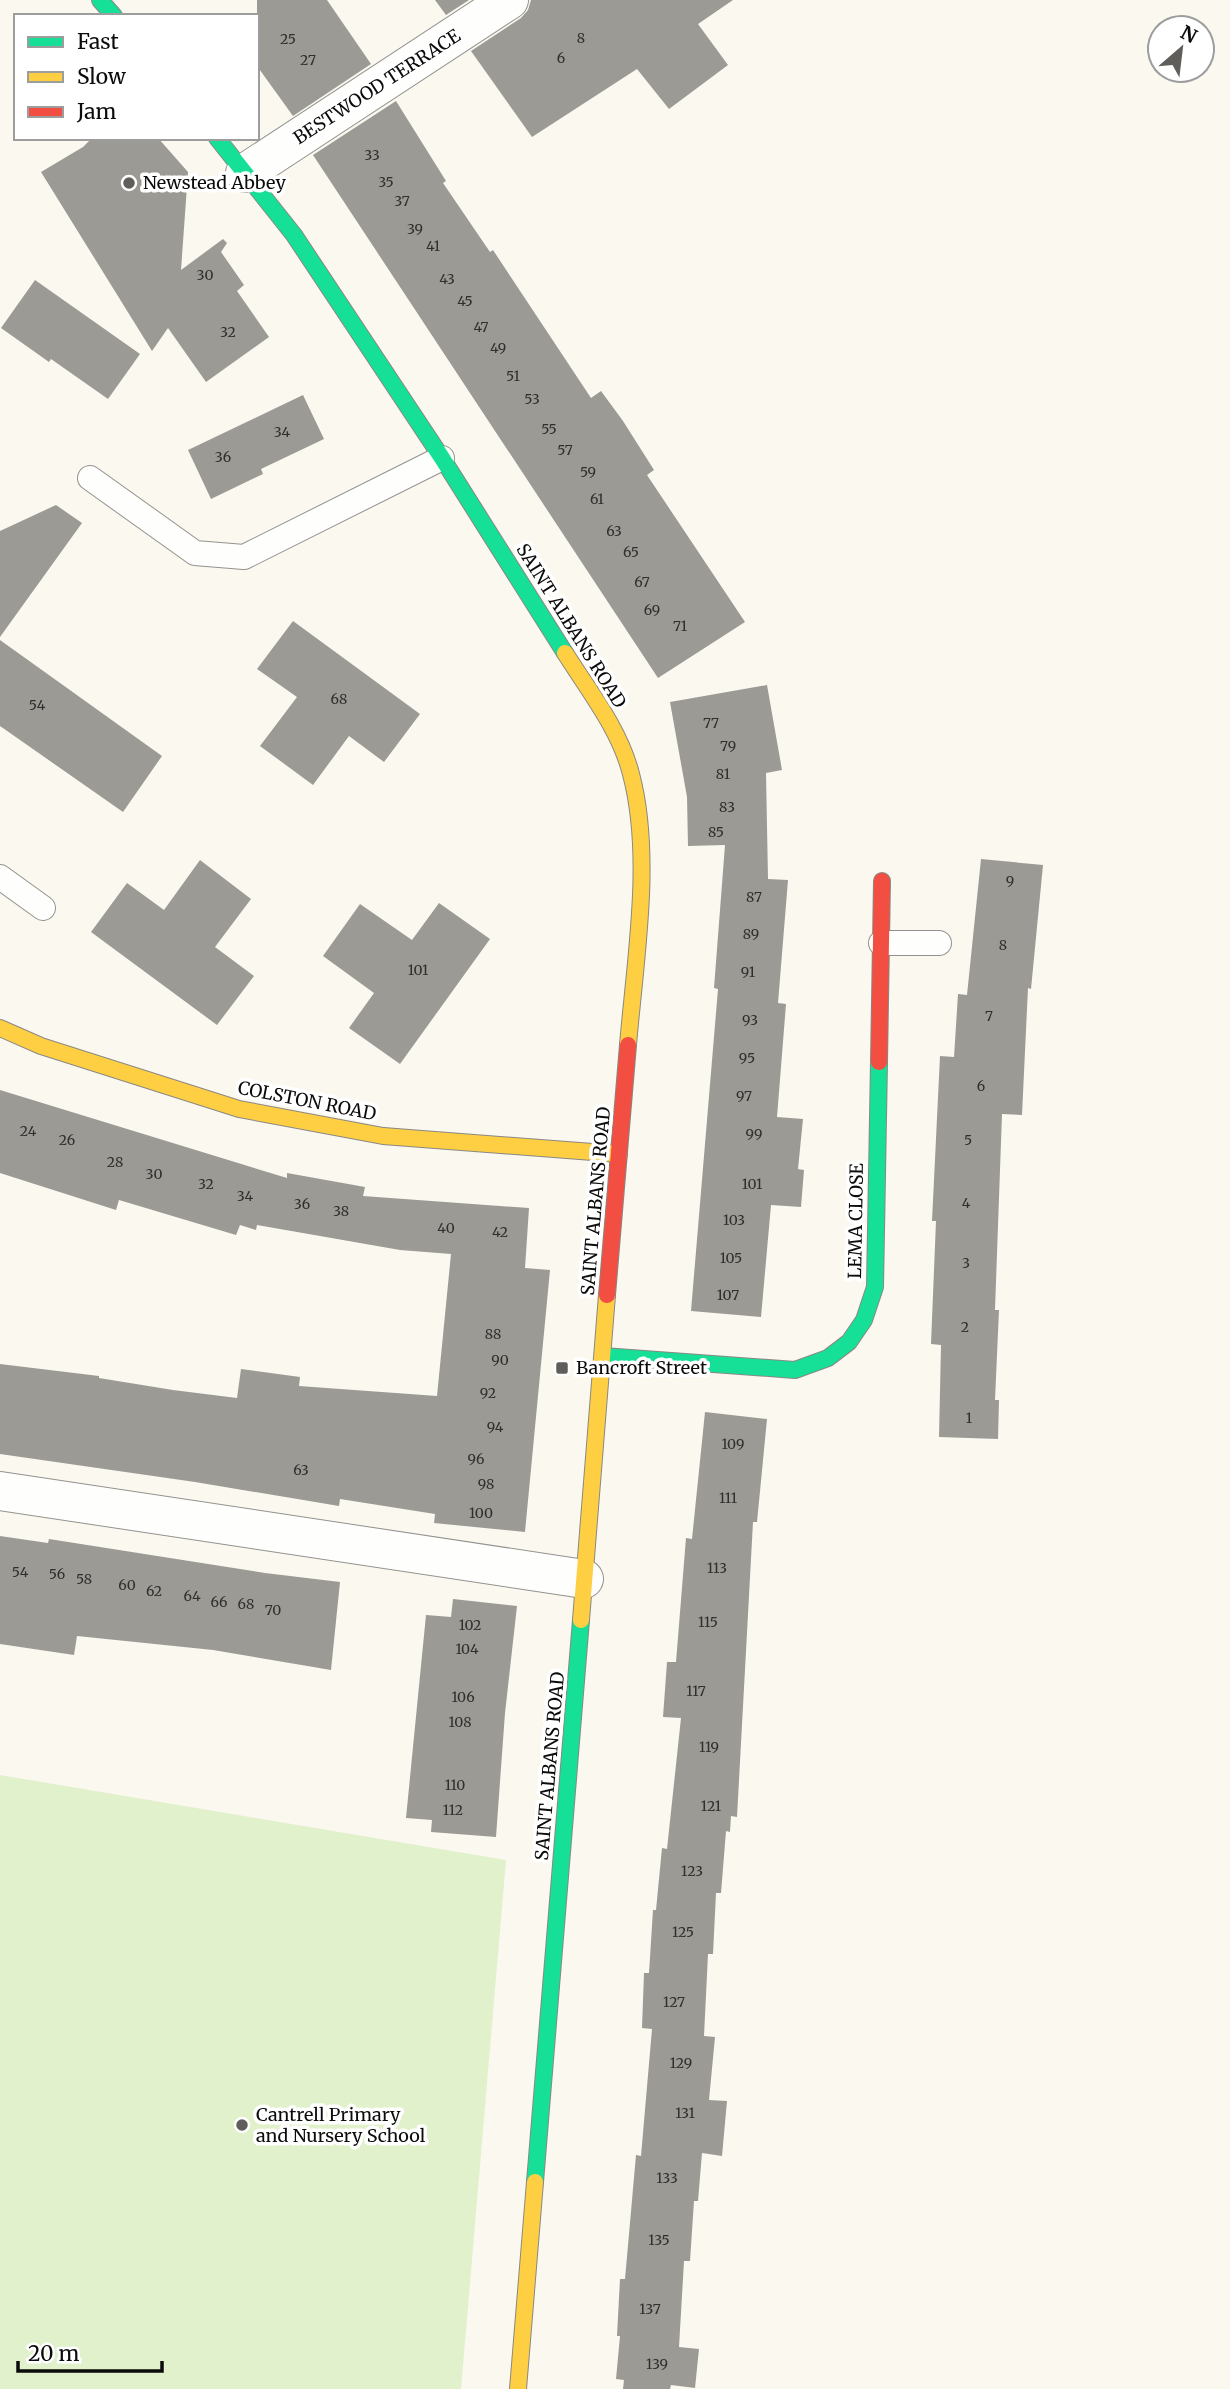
<svg xmlns="http://www.w3.org/2000/svg" width="1230" height="2389" font-family="Merriweather,serif">
<rect width="100%" height="100%" fill="#faf8ef"/>
<!-- green -->
<path fill="#e1f1cc" d="M 0,1775 L 506,1860 L 461,2389 L 0,2389 Z"/>
<!-- building -->
<path fill="#9c9a95" d="M 257,0 L 327,0 L 371,64 L 293,116 L 257,66 Z
M 435,0 L 469,0 L 446,15 Z
M 531,0 L 733,0 L 698,24 L 728,65 L 669,109 L 637,69 L 532,137 L 471,51 L 521,18 L 528,10 Z
M 396,101 L 446,181 L 443,183 L 490,252 L 493,250 L 591,398 L 601,391 L 623,421 L 654,470 L 647,475 L 745,622 L 658,678 L 313,155 Z
M 92,138 L 158,138 L 188,172 L 181,270 L 223,239 L 227,243 L 221,252 L 244,285 L 237,291 L 269,337 L 206,382 L 168,328 L 152,351 L 41,172 L 83,147 Z
M 35,280 L 140,354 L 108,399 L 51,359 L 49,362 L 1,328 Z
M 303,395 L 324,439 L 261,469 L 263,474 L 211,499 L 188,450 Z
M 56,505 L 82,523 L 0,637 L 0,531 Z
M 293,621 L 420,714 L 384,762 L 349,736 L 313,785 L 260,746 L 297,697 L 257,669 Z
M 0,640 L 162,756 L 123,812 L 0,726 Z
M 767,685 L 782,770 L 766,773 L 768,879 L 788,880 L 778,1003 L 786,1004 L 777,1117 L 803,1119 L 798,1169 L 804,1170 L 801,1207 L 771,1205 L 761,1317 L 691,1311 L 718,989 L 714,988 L 725,845 L 688,846 L 687,797 L 670,702 Z
M 981,859 L 1043,865 L 1031,989 L 1028,988 L 1022,1115 L 1002,1114 L 995,1310 L 999,1310 L 995,1400 L 999,1400 L 998,1439 L 939,1437 L 941,1345 L 931,1344 L 936,1221 L 932,1221 L 940,1056 L 954,1057 L 958,994 L 967,995 Z
M 200,860 L 251,899 L 215,947 L 254,976 L 217,1025 L 91,932 L 127,883 L 164,910 Z
M 439,903 L 490,939 L 400,1064 L 349,1028 L 374,993 L 323,956 L 360,904 L 412,940 Z
M 0,1090 L 287,1178 L 287,1173 L 365,1187 L 363,1196 L 529,1208 L 525,1268 L 550,1270 L 525,1532 L 434,1523 L 435,1514 L 340,1499 L 339,1506 L 195,1482 L 0,1454 L 0,1364 L 99,1376 L 99,1378 L 173,1390 L 237,1398 L 241,1369 L 300,1377 L 299,1386 L 437,1396 L 451,1254 L 400,1250 L 257,1225 L 256,1230 L 240,1225 L 236,1235 L 119,1200 L 116,1210 L 0,1173 Z
M 705,1412 L 767,1419 L 757,1522 L 753,1522 L 737,1817 L 731,1816 L 730,1832 L 726,1831 L 721,1893 L 716,1893 L 713,1954 L 708,1954 L 704,2036 L 715,2037 L 709,2100 L 727,2101 L 722,2156 L 702,2153 L 698,2201 L 694,2201 L 690,2261 L 684,2261 L 679,2347 L 699,2349 L 695,2388 L 671,2385 L 670,2389 L 623,2389 L 624,2380 L 616,2379 L 620,2336 L 617,2336 L 620,2279 L 625,2279 L 636,2155 L 641,2156 L 652,2029 L 642,2028 L 644,1973 L 649,1973 L 653,1910 L 656,1910 L 662,1848 L 667,1849 L 681,1718 L 663,1717 L 667,1662 L 676,1662 L 686,1538 L 692,1539 Z
M 0,1536 L 48,1543 L 49,1539 L 265,1573 L 340,1582 L 331,1670 L 213,1650 L 77,1636 L 74,1655 L 0,1644 Z
M 453,1599 L 517,1606 L 505,1713 L 496,1837 L 431,1832 L 432,1820 L 406,1818 L 426,1615 L 451,1617 Z"/>
<g fill="none" stroke-linecap="round" stroke-linejoin="round">
<defs>
<path id="lane" d="M 90,478 L 195,553 L 244,557 L 442,458
M 0,877 L 43,908
M 881,943 L 939,943"/>
<path id="street" d="M 245,173 L 509,0
M 0,1491 L 584,1579"/>
<path id="fast" d="M 100,0 L 114,16
M 217,138 L 294,235 L 442,458 L 565,653
M 603,1356 L 795,1370 L 828,1358 L 849,1342 L 864,1320 L 875,1287 L 879,1062
M 535,2182 L 581,1620"/>
<path id="slow" d="M 565,653 C 589,691 620,730 631,774 C 653,857 635,960 628,1045
M 0,1028 L 41,1046 L 239,1109 L 383,1136 L 619,1154
M 581,1620 L 607,1295
M 518,2389 L 535,2182"/>
<path id="jam" d="M 879,1062 L 882,881
M 607,1295 L 628,1045"/>
</defs>
<!-- lane casing -->
<use href="#lane" stroke="#93928e" stroke-width="26"/>
<!-- street casing -->
<use href="#street" stroke="#93928e" stroke-width="40"/>
<!-- fast casing -->
<use href="#fast" stroke="#898884" stroke-width="18"/>
<!-- slow casing -->
<use href="#slow" stroke="#898884" stroke-width="18"/>
<!-- jam casing -->
<use href="#jam" stroke="#898884" stroke-width="18"/>
<!-- lane -->
<use href="#lane" stroke="#fefefd" stroke-width="24"/>
<!-- street -->
<use href="#street" stroke="#fefefd" stroke-width="38"/>
<!-- fast -->
<use href="#fast" stroke="#16e098" stroke-width="16"/>
<!-- slow -->
<use href="#slow" stroke="#ffcf43" stroke-width="16"/>
<!-- jam -->
<use href="#jam" stroke="#f24e42" stroke-width="16"/>
</g>
<!-- markers -->
<g fill="#5f5e5b" stroke="#fff" stroke-width="2.5">
<circle cx="129" cy="183" r="7"/>
<rect x="555" y="1361" width="14" height="14" rx="3.5"/>
<circle cx="242" cy="2125" r="7"/>
</g>
<g text-anchor="middle" stroke-width="7" stroke-linejoin="round" paint-order="stroke">
<!-- number labels -->
<g font-size="14" fill="#2f2f2e">
<text x="581" y="43">8</text>
<text x="288" y="44">25</text>
<text x="561" y="63">6</text>
<text x="308" y="65">27</text>
<text x="372" y="160">33</text>
<text x="386" y="187">35</text>
<text x="402" y="206">37</text>
<text x="415" y="234">39</text>
<text x="433" y="251">41</text>
<text x="205" y="280">30</text>
<text x="447" y="284">43</text>
<text x="465" y="306">45</text>
<text x="481" y="332">47</text>
<text x="228" y="337">32</text>
<text x="498" y="353">49</text>
<text x="513" y="381">51</text>
<text x="532" y="404">53</text>
<text x="549" y="434">55</text>
<text x="282" y="437">34</text>
<text x="565" y="455">57</text>
<text x="223" y="462">36</text>
<text x="588" y="477">59</text>
<text x="597" y="504">61</text>
<text x="614" y="536">63</text>
<text x="631" y="557">65</text>
<text x="642" y="587">67</text>
<text x="652" y="615">69</text>
<text x="680" y="631">71</text>
<text x="339" y="704">68</text>
<text x="37" y="710">54</text>
<text x="711" y="728">77</text>
<text x="728" y="751">79</text>
<text x="723" y="779">81</text>
<text x="727" y="812">83</text>
<text x="716" y="837">85</text>
<text x="1010" y="886">9</text>
<text x="754" y="902">87</text>
<text x="751" y="939">89</text>
<text x="1003" y="950">8</text>
<text x="418" y="975">101</text>
<text x="748" y="977">91</text>
<text x="989" y="1021">7</text>
<text x="750" y="1025">93</text>
<text x="747" y="1063">95</text>
<text x="981" y="1091">6</text>
<text x="744" y="1101">97</text>
<text x="28" y="1136">24</text>
<text x="754" y="1139">99</text>
<text x="67" y="1145">26</text>
<text x="968" y="1145">5</text>
<text x="115" y="1167">28</text>
<text x="154" y="1179">30</text>
<text x="206" y="1189">32</text>
<text x="752" y="1189">101</text>
<text x="245" y="1201">34</text>
<text x="966" y="1208">4</text>
<text x="302" y="1209">36</text>
<text x="341" y="1216">38</text>
<text x="734" y="1225">103</text>
<text x="446" y="1233">40</text>
<text x="500" y="1237">42</text>
<text x="731" y="1263">105</text>
<text x="966" y="1268">3</text>
<text x="728" y="1300">107</text>
<text x="965" y="1332">2</text>
<text x="493" y="1339">88</text>
<text x="500" y="1365">90</text>
<text x="488" y="1398">92</text>
<text x="969" y="1423">1</text>
<text x="495" y="1432">94</text>
<text x="733" y="1449">109</text>
<text x="476" y="1464">96</text>
<text x="301" y="1475">63</text>
<text x="486" y="1489">98</text>
<text x="728" y="1503">111</text>
<text x="481" y="1518">100</text>
<text x="717" y="1573">113</text>
<text x="20" y="1577">54</text>
<text x="57" y="1579">56</text>
<text x="84" y="1584">58</text>
<text x="127" y="1590">60</text>
<text x="154" y="1596">62</text>
<text x="192" y="1601">64</text>
<text x="219" y="1607">66</text>
<text x="246" y="1609">68</text>
<text x="273" y="1615">70</text>
<text x="708" y="1627">115</text>
<text x="470" y="1630">102</text>
<text x="467" y="1654">104</text>
<text x="696" y="1696">117</text>
<text x="463" y="1702">106</text>
<text x="460" y="1727">108</text>
<text x="709" y="1752">119</text>
<text x="455" y="1790">110</text>
<text x="711" y="1811">121</text>
<text x="453" y="1815">112</text>
<text x="692" y="1876">123</text>
<text x="683" y="1937">125</text>
<text x="674" y="2007">127</text>
<text x="681" y="2068">129</text>
<text x="685" y="2118">131</text>
<text x="667" y="2183">133</text>
<text x="659" y="2245">135</text>
<text x="650" y="2314">137</text>
<text x="657" y="2369">139</text>
</g>
<!-- street labels -->
<g font-size="18" fill="#0b0b0b" stroke="#fff">
<text transform="translate(377 87) rotate(-33)" y="6">BESTWOOD TERRACE</text>
<text transform="translate(571 626) rotate(58)" y="6">SAINT ALBANS ROAD</text>
<text transform="translate(307 1101) rotate(11)" y="6">COLSTON ROAD</text>
<text transform="translate(596 1201) rotate(-85)" y="6">SAINT ALBANS ROAD</text>
<text transform="translate(856 1221) rotate(-89)" y="6">LEMA CLOSE</text>
<text transform="translate(550 1766) rotate(-85)" y="6">SAINT ALBANS ROAD</text>
</g>
<!-- poi labels -->
<g font-size="18" fill="#0b0b0b" stroke="#fff" text-anchor="start">
<text x="143" y="189">Newstead Abbey</text>
<text x="576" y="1374">Bancroft Street</text>
<text x="256" y="2121">Cantrell Primary<tspan x="256" dy="21">and Nursery School</tspan></text>
</g>
</g>
<!-- legend -->
<rect x="14" y="14" width="245" height="126" fill="#ffffff" stroke="#9d9d9d" stroke-width="2"/>
<rect x="28" y="37" width="35" height="10" fill="#16e098" stroke="#9d9d9d" stroke-width="2"/>
<text x="77" y="49" font-size="21" fill="#0b0b0b">Fast</text>
<rect x="28" y="72" width="35" height="10" fill="#ffcf43" stroke="#9d9d9d" stroke-width="2"/>
<text x="77" y="84" font-size="21" fill="#0b0b0b">Slow</text>
<rect x="28" y="107" width="35" height="10" fill="#f24e42" stroke="#9d9d9d" stroke-width="2"/>
<text x="77" y="119" font-size="21" fill="#0b0b0b">Jam</text>
<!-- north arrow -->
<g transform="translate(1181 49) rotate(28)"><circle r="33" fill="#ffffff" stroke="#9d9d9d" stroke-width="2"/>
<path d="M0-5L12 26L0 18L-12 26Z" fill="#5f5e5b"/>
<text y="-10" font-size="19" font-weight="bold" text-anchor="middle" fill="#0b0b0b">N</text>
</g>
<!-- scale -->
<path d="M18 2361v10h144v-10" fill="none" stroke="#0b0b0b" stroke-width="3.5"/>
<text x="28" y="2361" font-size="21" fill="#0b0b0b" stroke="#ffffff" stroke-width="5" paint-order="stroke">20 m</text>
</svg>
